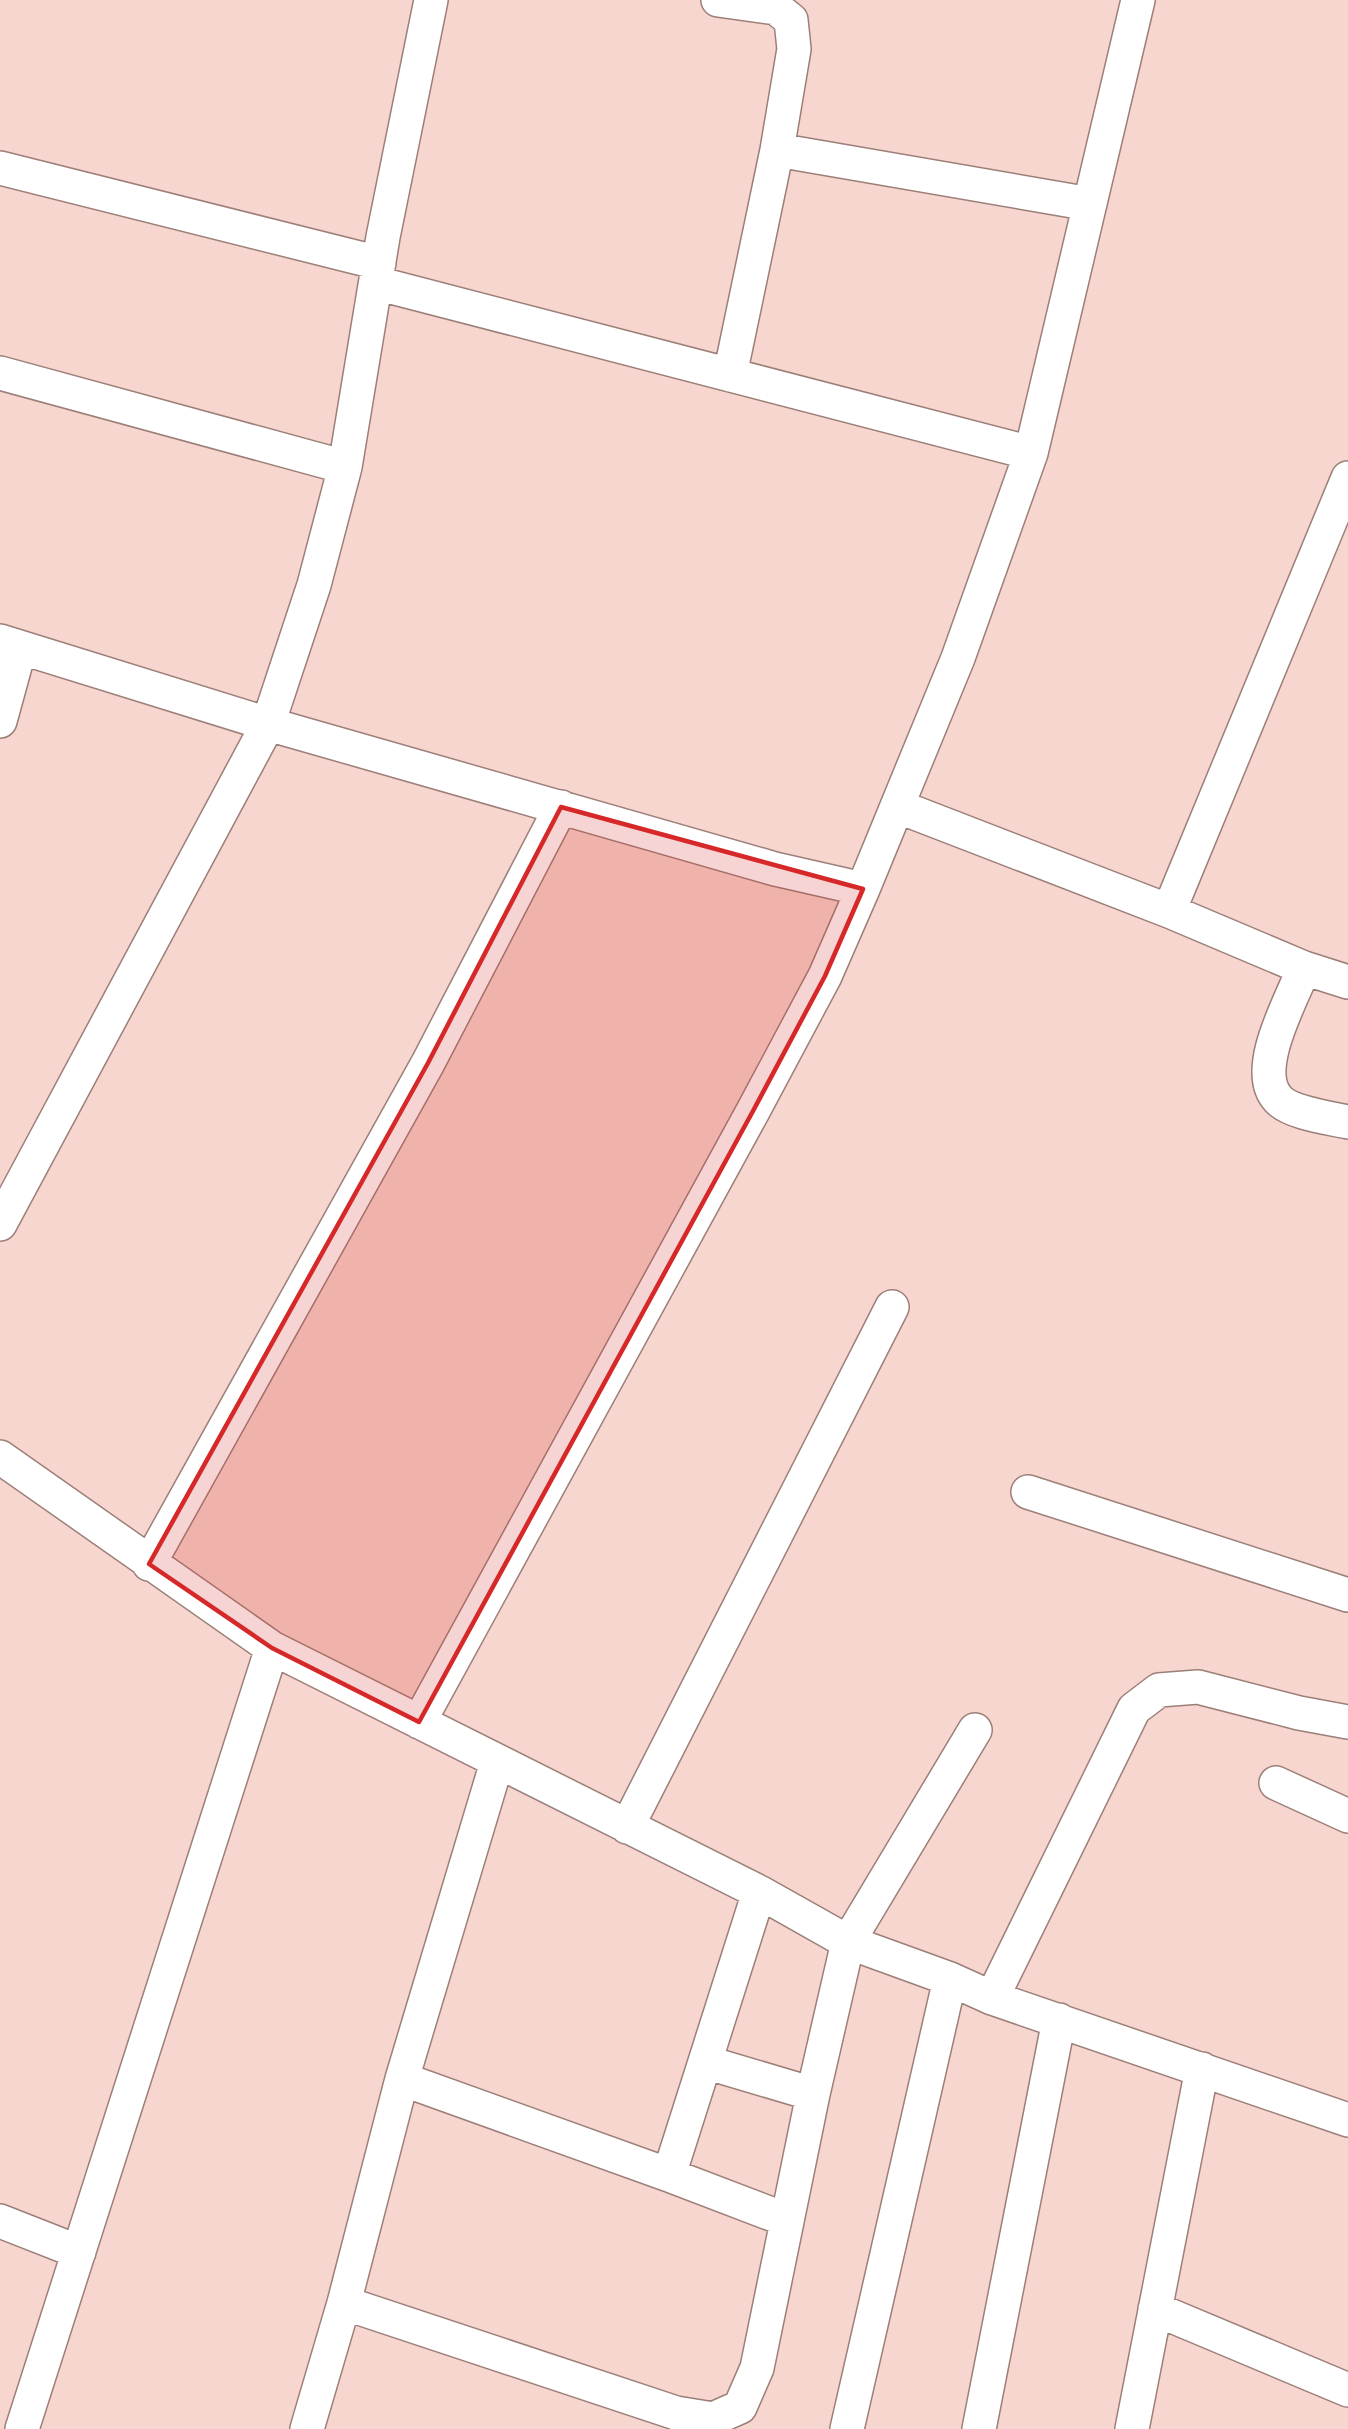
<svg xmlns="http://www.w3.org/2000/svg" width="1348" height="2429" font-family="'Nunito Sans',sans-serif">
<rect width="100%" height="100%" fill="#f6d6ce"/>
<g fill="none" stroke-linecap="round" stroke-linejoin="round">
<defs>
<path id="street" d="M 718,0 L 776,8 L 791,20 L 794,49 L 777,150 L 730,375
M 777,150 L 1090,204
M 0,168 L 379,263
M 376,283 L 1031,453
M 0,373 L 345,467
M 0,641 L 268,724 L 775,869 L 863,889
M 0,721 L 20,648
M 897,806 L 1169,911 L 1304,968 L 1348,982
M 1169,911 L 1348,478
M 1304,968 C 1292,999 1251,1070 1278,1099 C 1290,1113 1330,1118 1348,1122
M 0,1224 L 268,724 L 314,585 L 345,467 L 383,237 L 431,0
M 0,1457 L 272,1648 L 759,1892 L 848,1942 L 950,1979 L 992,1998 L 1348,2120
M 1028,1492 L 1348,1595
M 149,1564 L 428,1063 L 561,807
M 419,1722 L 753,1111 L 825,976 L 863,889 L 958,658 L 1031,453 L 1138,0
M 1276,1783 L 1348,1816
M 627,1827 L 892,1307
M 992,1998 L 1134,1709 L 1159,1690 L 1198,1687 L 1299,1713 L 1348,1722
M 705,2062 L 813,2094
M 402,2079 L 669,2175 L 787,2220
M 669,2175 L 759,1892
M 0,2221 L 79,2252
M 344,2303 L 676,2413 L 713,2419 L 740,2407 L 757,2368 L 813,2094 L 848,1942 L 975,1730
M 1155,2309 L 1348,2390
M 22,2429 L 272,1648
M 307,2429 L 344,2303 L 402,2079 L 497,1762
M 847,2429 L 950,1979
M 979,2429 L 1059,2020
M 1132,2429 L 1202,2069"/>
</defs>
<!-- street casing -->
<use href="#street" stroke="#9c7f78" stroke-width="36"/>
<!-- street -->
<use href="#street" stroke="#fff" stroke-width="33"/>
</g>
<!-- marked area -->
<path fill="#d62828" fill-opacity="0.2" stroke="#d62828" stroke-width="4.5" stroke-linejoin="round" d="M 561,807 L 863,889 L 825,976 L 753,1111 L 419,1722 L 272,1648 L 149,1564 L 428,1063 Z"/>
</svg>
